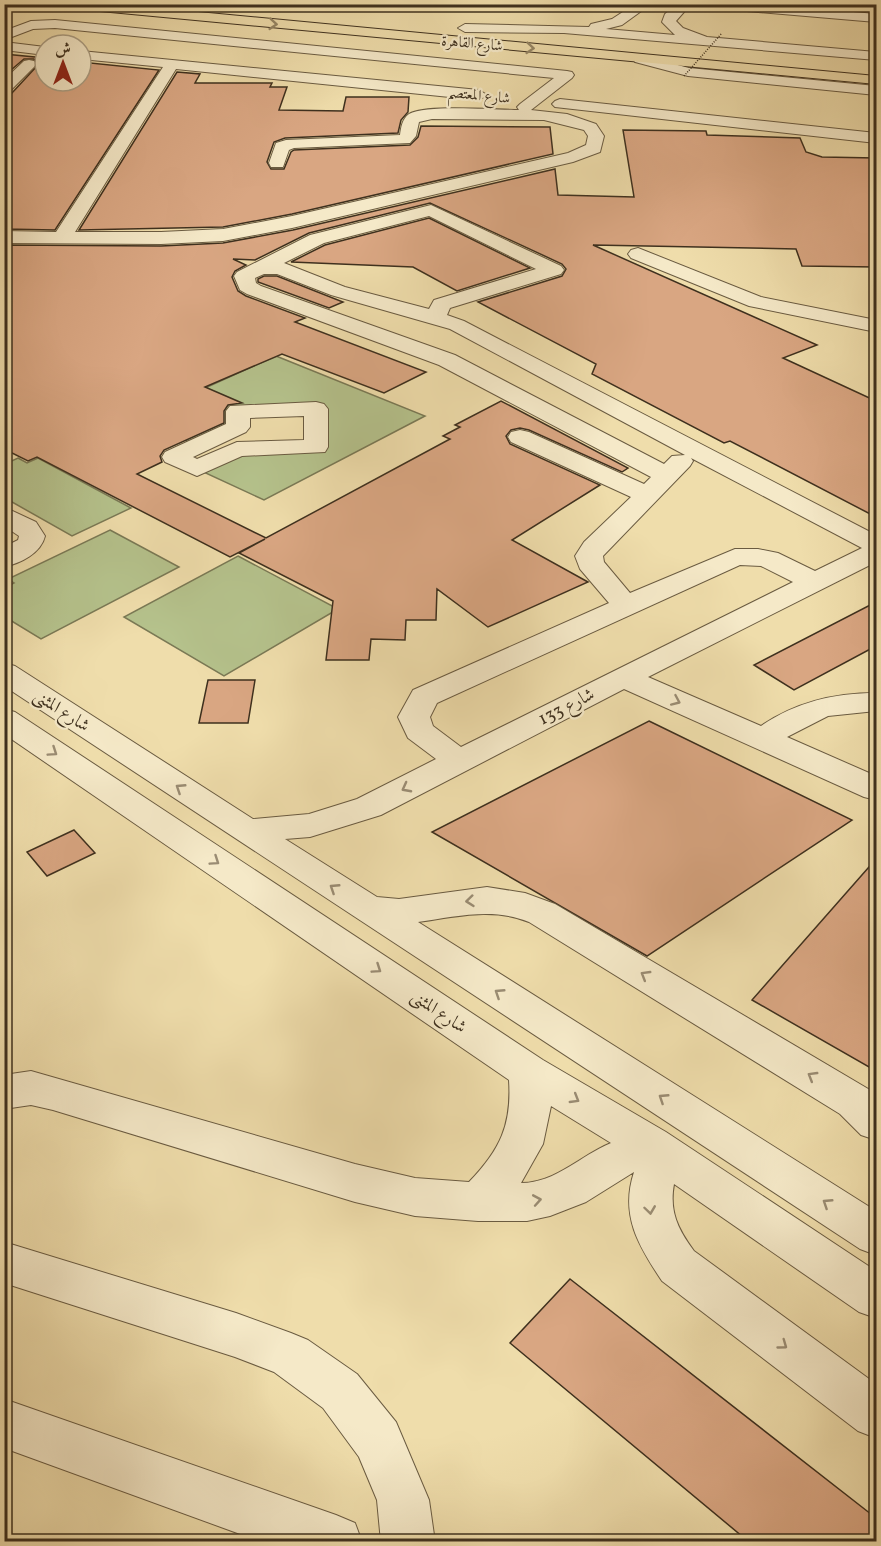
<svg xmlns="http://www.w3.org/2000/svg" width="881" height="1546" font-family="Vollkorn,Amiri,serif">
<rect width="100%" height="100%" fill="#efddab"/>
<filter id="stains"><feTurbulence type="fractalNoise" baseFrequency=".00333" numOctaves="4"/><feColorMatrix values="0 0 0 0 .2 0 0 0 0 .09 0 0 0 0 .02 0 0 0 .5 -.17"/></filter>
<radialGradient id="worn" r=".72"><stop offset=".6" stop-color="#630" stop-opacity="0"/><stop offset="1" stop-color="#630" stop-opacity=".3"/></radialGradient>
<!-- green -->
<path fill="#b5c28c" stroke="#7a7955" stroke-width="1.5" d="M 276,356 L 425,416 L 264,500 L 197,469 L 237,449 L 315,447 L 316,409 L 239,411 L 238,427 L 198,446 L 182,439 L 183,398 Z
M 18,458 L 27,463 L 38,458 L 131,508 L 72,536 L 5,498 L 5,464 Z
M 110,530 L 179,567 L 41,639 L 5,617 L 5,588 L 14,583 L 8,579 Z
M 238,556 L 338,609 L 224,676 L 124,617 Z"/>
<!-- building -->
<path fill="#d9a682" stroke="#3e301e" stroke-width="1.5" d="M 4,54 L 45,58 L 45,81 L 81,81 L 81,62 L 159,70 L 55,230 L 4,229 L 4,95 L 11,94 L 38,65 L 34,59 L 24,59 L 4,76 Z
M 177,72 L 200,74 L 195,83 L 272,83 L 270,87 L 287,87 L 279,110 L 343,111 L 346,97 L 409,97 L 408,112 L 401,120 L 398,133 L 285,138 L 274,142 L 267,162 L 271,169 L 284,169 L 291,152 L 294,150 L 410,145 L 418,137 L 421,126 L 550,127 L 553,154 L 292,214 L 223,227 L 79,230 Z
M 623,130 L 706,131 L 707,135 L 800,138 L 806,152 L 822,157 L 876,158 L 876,267 L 802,266 L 796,249 L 593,245 L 817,345 L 783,358 L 876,401 L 876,517 L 730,441 L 724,443 L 592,374 L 596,364 L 478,302 L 562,276 L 566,269 L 562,264 L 430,203 L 309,233 L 255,260 L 233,259 L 246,265 L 235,271 L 232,277 L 238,291 L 246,296 L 305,318 L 295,322 L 426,372 L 384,393 L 282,354 L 205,387 L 242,403 L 228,405 L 224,411 L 224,423 L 164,450 L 160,456 L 162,462 L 137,474 L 266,538 L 450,439 L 443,436 L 460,427 L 455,425 L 501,401 L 628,468 L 622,472 L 529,430 L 520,428 L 511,430 L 506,436 L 510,444 L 600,485 L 512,540 L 588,582 L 488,627 L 437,589 L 436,620 L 406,620 L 405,640 L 371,639 L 369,660 L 326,660 L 333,601 L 239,553 L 265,539 L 230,557 L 37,457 L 28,461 L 4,449 L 4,245 L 161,246 L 223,243 L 293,230 L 555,169 L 558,195 L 634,197 Z
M 429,218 L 530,268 L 457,291 L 413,267 L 291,262 L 325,245 Z
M 264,276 L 277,276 L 343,302 L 329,308 L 258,282 L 258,279 Z
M 876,602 L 876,646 L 794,690 L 754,665 Z
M 208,680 L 255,680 L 248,723 L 199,723 Z
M 649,721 L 852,820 L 647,956 L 432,832 Z
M 74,830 L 95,853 L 47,876 L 27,852 Z
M 876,859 L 876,1071 L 752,1000 Z
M 570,1279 L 876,1518 L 876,1542 L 749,1542 L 510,1343 Z"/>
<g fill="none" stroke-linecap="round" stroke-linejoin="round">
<defs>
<path id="minor" d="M 635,4 L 651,4 L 622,25 L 606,29 L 675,35 L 662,22 L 665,14 L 677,4 L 691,4 L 676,21 L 683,28 L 707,37 L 876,52 L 876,60 L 564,33 L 465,32 L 458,28 L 465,24 L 589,27 L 591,24 L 612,19 Z
M 706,4 L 763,4 L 876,14 L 876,22 L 712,8 Z
M 55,20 L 567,71 L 572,72 L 574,75 L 572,78 L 531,110 L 567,114 L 596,124 L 604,136 L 600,152 L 573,162 L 292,228 L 223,241 L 161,244 L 4,243 L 4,231 L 56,232 L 163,67 L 81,59 L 81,51 L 479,90 L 487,95 L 479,100 L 176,69 L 75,232 L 161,232 L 223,229 L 292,216 L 568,153 L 586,145 L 588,136 L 584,130 L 544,120 L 432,119 L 419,122 L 416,136 L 410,143 L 294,148 L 289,150 L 283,167 L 271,167 L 269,163 L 276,143 L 286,140 L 400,135 C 401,128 402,119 409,114 C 426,104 497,110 519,110 L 517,107 L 520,104 L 554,78 L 55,28 L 33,29 L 4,40 L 4,31 L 31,21 Z
M 4,42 L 45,47 L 45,55 L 4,50 Z
M 640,55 L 689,68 L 876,86 L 876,95 L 688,76 L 635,62 L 633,59 L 635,56 Z
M 29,60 L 34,61 L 36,64 L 34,67 L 9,92 L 4,93 L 4,80 L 24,61 Z
M 560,99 L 876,133 L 876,143 L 555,107 L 552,104 L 555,101 Z
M 431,205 L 561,266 L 564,270 L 561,274 L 450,308 L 447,315 L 464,321 L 876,535 L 876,562 L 648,677 L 761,726 C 796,702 834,693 876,693 L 876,711 L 828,716 L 787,737 L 876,776 L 876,800 L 864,797 L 624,689 L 381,815 L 310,837 L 285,839 L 377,897 L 399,899 L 487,887 L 525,893 L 555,904 L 870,1090 L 876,1097 L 876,1140 L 861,1135 L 840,1114 L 529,922 C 493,907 455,917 418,922 L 876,1211 L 876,1255 L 860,1249 L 4,686 L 4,663 L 15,666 L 253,819 L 309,814 L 357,799 L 436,759 L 408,738 L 398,717 L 413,690 L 609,603 L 580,569 L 575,556 L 584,542 L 631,497 L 511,442 L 508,437 L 511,432 L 520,430 L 529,432 L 644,484 L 651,477 L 439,365 L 247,294 L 240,290 L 234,276 L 237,272 L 310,235 ZM 429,216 L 536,269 L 434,300 L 429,309 L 345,287 L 284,263 L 324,243 ZM 264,274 L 277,274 L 331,295 L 450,329 L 685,455 L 672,456 L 664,464 L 455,355 L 261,286 L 256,283 L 255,278 ZM 691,458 L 862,548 L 815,571 L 778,553 L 758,549 L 735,549 L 630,593 L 604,562 L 603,556 L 690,466 L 693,461 ZM 740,565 L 761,566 L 793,582 L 461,747 L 433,726 L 430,717 L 437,703 Z
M 638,248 L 761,297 L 876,320 L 876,332 L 749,306 L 631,258 L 628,254 L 631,250 Z
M 316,402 L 324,404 L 328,409 L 328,447 L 325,452 L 242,456 L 197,476 L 165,462 L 162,457 L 165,452 L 226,424 L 226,411 L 230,406 ZM 304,416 L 304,440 L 237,442 L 197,459 L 193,457 L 246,432 L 250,427 L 250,418 Z
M 4,507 L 36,522 L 45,536 C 41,553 21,563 4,567 L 4,547 L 18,540 L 19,536 L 4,526 Z
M 4,709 L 15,712 L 543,1060 L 666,1132 L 876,1271 L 876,1318 L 859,1312 L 674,1184 C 669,1212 678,1229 694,1251 L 876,1384 L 876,1438 L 858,1431 L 662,1281 C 638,1245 620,1215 634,1172 L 586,1202 L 550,1216 L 527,1221 L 478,1221 L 415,1216 L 355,1202 L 53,1110 L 31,1105 L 4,1109 L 4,1075 L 31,1071 L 355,1164 L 415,1178 L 469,1182 C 500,1150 512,1125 509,1080 L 4,734 ZM 551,1106 L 611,1143 C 581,1155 556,1183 521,1183 L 543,1144 Z
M 4,1242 L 236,1313 L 291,1333 L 308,1340 L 357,1374 L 396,1422 L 429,1500 L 435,1542 L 381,1542 L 377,1500 L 359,1457 L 323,1408 L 274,1372 L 235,1357 L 4,1283 Z
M 4,1399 L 336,1515 L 355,1523 L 362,1542 L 262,1542 L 4,1448 Z"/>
<path id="major" d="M 62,4 L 114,4 L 876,76 L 876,84 L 68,8 Z"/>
</defs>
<!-- minor casing -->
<use href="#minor" stroke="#6a5b41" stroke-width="2"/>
<!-- major casing -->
<use href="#major" stroke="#3e301e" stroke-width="2"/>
<!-- path -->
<path stroke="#3e301e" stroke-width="1.5" stroke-dasharray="1 1.5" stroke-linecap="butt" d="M 400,4 L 451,9"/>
<!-- minor -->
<use href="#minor" fill="#f5e9c8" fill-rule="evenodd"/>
<!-- major -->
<use href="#major" fill="#efddab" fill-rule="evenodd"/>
<!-- path-bridge -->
<path stroke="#3e301e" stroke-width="1.5" stroke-dasharray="1 1.5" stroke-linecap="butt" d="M 684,76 L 722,33"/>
</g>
<!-- one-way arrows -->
<defs><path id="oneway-chevron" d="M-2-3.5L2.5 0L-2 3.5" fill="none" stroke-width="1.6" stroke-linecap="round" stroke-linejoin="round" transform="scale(1.5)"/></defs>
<g stroke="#968664">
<use href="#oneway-chevron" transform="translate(273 24) rotate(5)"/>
<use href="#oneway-chevron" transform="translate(530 48) rotate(5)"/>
</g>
<g stroke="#9a8c73">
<use href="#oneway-chevron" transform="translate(676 701) rotate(24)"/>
<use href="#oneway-chevron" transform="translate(53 752) rotate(34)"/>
<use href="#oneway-chevron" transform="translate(180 788) rotate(-147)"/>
<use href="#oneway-chevron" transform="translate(406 788) rotate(152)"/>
<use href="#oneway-chevron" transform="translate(215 861) rotate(34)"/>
<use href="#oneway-chevron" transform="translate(334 888) rotate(-147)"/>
<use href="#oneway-chevron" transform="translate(470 901) rotate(174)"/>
<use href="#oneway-chevron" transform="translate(377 969) rotate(34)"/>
<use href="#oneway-chevron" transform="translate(645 975) rotate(-149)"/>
<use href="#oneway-chevron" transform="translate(499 993) rotate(-147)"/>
<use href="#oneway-chevron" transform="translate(812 1076) rotate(-149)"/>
<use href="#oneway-chevron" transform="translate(663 1098) rotate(-147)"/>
<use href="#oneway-chevron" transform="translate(575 1099) rotate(31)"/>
<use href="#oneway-chevron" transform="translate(537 1200) rotate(-10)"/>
<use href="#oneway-chevron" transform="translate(827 1203) rotate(-147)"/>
<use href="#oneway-chevron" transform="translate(650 1210) rotate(82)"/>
<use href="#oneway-chevron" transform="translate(783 1345) rotate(36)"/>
</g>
<g text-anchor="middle" stroke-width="4.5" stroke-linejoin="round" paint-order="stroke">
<!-- far-street labels -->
<g font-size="15" fill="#3e301e" stroke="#f5e9c8">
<text transform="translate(472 43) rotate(5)" y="5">شارع القاهرة</text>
<text transform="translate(479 95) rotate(6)" y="5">شارع المعتصم</text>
</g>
<!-- street labels -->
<g font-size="18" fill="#3e301e" stroke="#f5e9c8">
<text transform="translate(566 706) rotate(-27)" y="6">شارع 133</text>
<text transform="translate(62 710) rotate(33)" y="6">شارع المثنى</text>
<text transform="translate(439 1011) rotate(34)" y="6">شارع المثنى</text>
</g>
</g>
<!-- margin -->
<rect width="881" height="1546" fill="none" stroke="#efddab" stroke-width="24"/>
<rect x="6" y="6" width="869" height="1534" fill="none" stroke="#3e301e" stroke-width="3"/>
<rect x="12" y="12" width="857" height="1522" fill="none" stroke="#3e301e" stroke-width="1.5"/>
<!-- north arrow -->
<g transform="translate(63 63)"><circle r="28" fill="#f5e9c8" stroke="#ac9f84" stroke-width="1.5"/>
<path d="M0-4.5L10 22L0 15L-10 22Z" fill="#8f2418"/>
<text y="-9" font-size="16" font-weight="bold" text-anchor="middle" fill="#3e301e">ش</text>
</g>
<rect width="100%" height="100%" filter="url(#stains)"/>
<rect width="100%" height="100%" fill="url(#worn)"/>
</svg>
